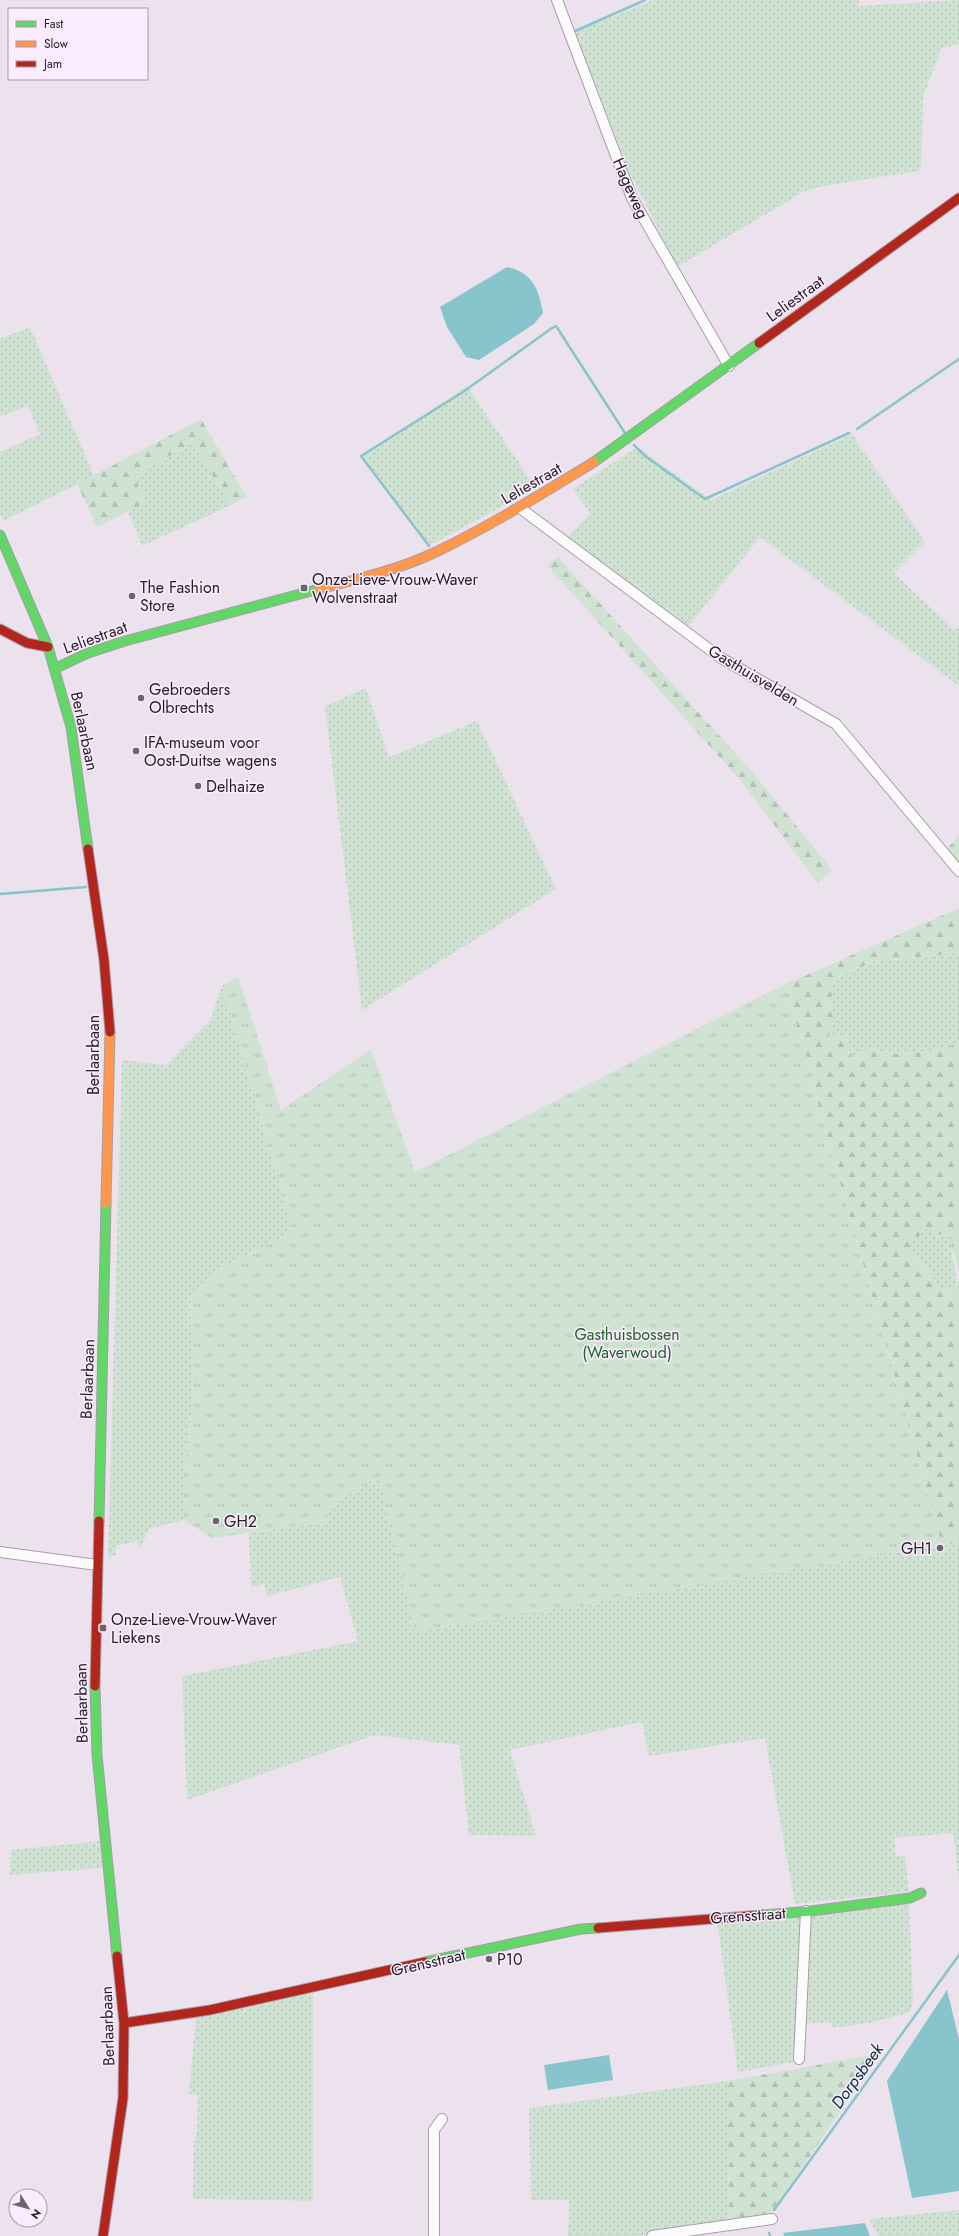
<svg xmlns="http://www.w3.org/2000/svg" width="959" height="2236" font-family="Jost,sans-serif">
<defs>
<pattern id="grass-dots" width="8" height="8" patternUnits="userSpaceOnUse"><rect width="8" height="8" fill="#d0e3d2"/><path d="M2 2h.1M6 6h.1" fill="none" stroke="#b3c2b4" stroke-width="1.8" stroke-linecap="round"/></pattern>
<pattern id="forest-firs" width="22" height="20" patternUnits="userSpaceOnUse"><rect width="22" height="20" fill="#d0e3d2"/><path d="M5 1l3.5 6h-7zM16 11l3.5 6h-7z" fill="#b3c2b4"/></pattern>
<pattern id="park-tufts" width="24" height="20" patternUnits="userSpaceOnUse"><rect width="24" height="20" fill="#d0e3d2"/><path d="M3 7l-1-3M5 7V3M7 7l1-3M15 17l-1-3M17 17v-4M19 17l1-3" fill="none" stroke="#b3c2b4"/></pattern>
</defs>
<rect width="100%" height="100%" fill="#ece2ee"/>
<!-- grass -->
<path fill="url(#grass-dots)" d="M 653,0 L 859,0 L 858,6 L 959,0 L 959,44 L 942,48 L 923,97 L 921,171 L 829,185 L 805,191 L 677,267 L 630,173 L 575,32 Z
M 30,327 L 94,476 L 3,521 L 0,515 L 0,452 L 40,434 L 28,406 L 0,417 L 0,339 Z
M 467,386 L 536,488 L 429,546 L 362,456 Z
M 852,434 L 925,542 L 894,573 L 954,630 L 959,626 L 959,686 L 760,537 L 687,628 L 566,539 L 590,513 L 573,489 L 637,447 L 711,500 Z
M 192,443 L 231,505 L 142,546 L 128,511 L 146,502 L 133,477 Z
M 366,688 L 389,757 L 477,721 L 556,889 L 362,1010 L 325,706 Z
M 959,953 L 959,1043 L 931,1051 L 889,1055 L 870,1047 L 852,1059 L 828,1037 L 835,1022 L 831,1006 L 833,979 L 873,962 Z
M 222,986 L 293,1232 L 224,1266 L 190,1298 L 193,1400 L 184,1470 L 184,1520 L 149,1529 L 140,1549 L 136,1541 L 116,1546 L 115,1555 L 108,1558 L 122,1060 L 166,1065 L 210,1020 Z
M 926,1229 L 945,1236 L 954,1236 C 953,1240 951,1245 951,1249 C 952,1262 959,1274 955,1287 L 939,1290 C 932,1272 923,1264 909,1253 L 910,1245 Z
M 379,1477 L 415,1631 L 959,1542 L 959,1880 L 953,1833 L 894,1838 L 896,1856 L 905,1855 L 909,1892 L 795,1904 L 765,1738 L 649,1756 L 642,1722 L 510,1750 L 536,1836 L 469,1835 L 459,1745 L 375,1735 L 187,1800 L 182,1676 L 358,1641 L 340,1577 L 267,1596 L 264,1584 L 251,1587 L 249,1533 L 324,1522 L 336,1500 Z
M 100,1841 L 102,1868 L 10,1875 L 11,1850 Z
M 909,1903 L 913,1999 L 910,2012 C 884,2020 860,2026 833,2027 L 831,2022 L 803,2024 L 810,1915 Z
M 802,1917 L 793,2062 L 738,2072 L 717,1921 Z
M 313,1988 L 313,2201 L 193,2199 L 194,2142 L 197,2131 L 198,2095 L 189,2094 L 196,2014 Z
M 727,2081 L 729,2222 L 637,2236 L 568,2236 L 569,2200 L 531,2200 L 529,2108 Z
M 959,2210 L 959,2236 L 878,2236 L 869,2219 Z"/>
<!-- forest -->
<path fill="url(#forest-firs)" d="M 201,419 L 247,497 L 231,505 L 192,443 L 134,477 L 146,502 L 97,527 L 77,484 Z
M 558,557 L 754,774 L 832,870 L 818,883 L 740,780 L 547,565 Z
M 959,835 L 959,863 L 947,849 Z
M 959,908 L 959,953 L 873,962 L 833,979 L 831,1006 L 835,1022 L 828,1037 L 846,1036 L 853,1059 L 870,1047 L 889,1055 L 931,1051 L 959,1043 L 959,1269 L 951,1248 L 953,1236 L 945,1236 L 926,1229 L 910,1245 L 909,1253 C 923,1265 932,1272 939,1290 L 955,1287 L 959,1278 L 959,1542 L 942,1545 L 814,1090 L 815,1083 L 784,985 Z
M 879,2054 L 769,2217 L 729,2222 L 727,2081 Z"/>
<!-- park -->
<path fill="url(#park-tufts)" d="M 238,976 L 281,1110 L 371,1049 L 415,1172 L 784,985 L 815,1083 L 814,1090 L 942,1545 L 415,1632 L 379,1477 L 336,1500 L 324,1522 L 212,1538 L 184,1520 L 184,1470 L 193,1400 L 190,1298 L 224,1266 L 293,1232 L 222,986 Z"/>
<!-- water -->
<path fill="#88c4cc" d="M 507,267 C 532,272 539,289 543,313 L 534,324 L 479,360 L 466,357 L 447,327 L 440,307 Z
M 947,1990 L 959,2039 L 959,2191 L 912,2198 L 887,2081 Z
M 609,2055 L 613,2080 L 548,2090 L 544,2065 Z
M 865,2223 L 870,2236 L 784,2236 L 783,2233 Z"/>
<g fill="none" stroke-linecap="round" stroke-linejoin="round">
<!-- stream -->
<path stroke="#88c4cc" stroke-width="2.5" d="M 573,32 L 645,0
M 857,429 L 959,359
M 634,445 L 645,456 L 705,499 L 849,433
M 429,546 L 361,456 L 463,392 L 552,328 L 556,326 L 625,433
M 0,894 L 86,887
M 774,2210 L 959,1955
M 769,2233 L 770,2236"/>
<defs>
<path id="street" d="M 557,0 L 632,198 L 729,366
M 520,508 L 721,658 L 836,724 L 959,871
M 0,1552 L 97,1565
M 799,2059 L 806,1911
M 434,2236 L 434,2130 L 442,2119
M 652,2236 L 772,2219"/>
<path id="fast" d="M 594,462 L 759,343
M 0,535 L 48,647 L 71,727 L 88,849
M 56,668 L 88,653 L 125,641 L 319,589
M 99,1521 L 106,1203
M 95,1686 L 97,1755 L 117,1956
M 762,1915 L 811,1911 L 910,1898 L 921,1893
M 425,1962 L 581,1929 L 598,1928"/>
<path id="slow" d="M 319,589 C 359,579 401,569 438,551 C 492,525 543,493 594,462
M 106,1203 L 110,1032"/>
<path id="jam" d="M 759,343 L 959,198
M 0,629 L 27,643 L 48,647
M 88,849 L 104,960 L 110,1032
M 95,1686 L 99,1521
M 598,1928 L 762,1915
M 124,2023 L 210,2010 L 425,1962
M 103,2236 L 123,2098 L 124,2023 L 117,1956"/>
</defs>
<!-- street casing -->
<use href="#street" stroke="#a69ea8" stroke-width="12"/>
<!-- fast casing -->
<use href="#fast" stroke="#a69ea8" stroke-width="11"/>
<!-- slow casing -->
<use href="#slow" stroke="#a69ea8" stroke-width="11"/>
<!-- jam casing -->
<use href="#jam" stroke="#a69ea8" stroke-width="11"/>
<!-- street -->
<use href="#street" stroke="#fcfbfc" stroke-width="10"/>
<!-- fast -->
<use href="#fast" stroke="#63d668" stroke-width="9"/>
<!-- slow -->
<use href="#slow" stroke="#ff974d" stroke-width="9"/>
<!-- jam -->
<use href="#jam" stroke="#b3261e" stroke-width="9"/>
</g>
<!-- markers -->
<g fill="#6c646d" stroke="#fbebfe" stroke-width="1.5">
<rect x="300" y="584" width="8" height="8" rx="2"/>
<circle cx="132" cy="596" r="4"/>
<circle cx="141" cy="698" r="4"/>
<circle cx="136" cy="751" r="4"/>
<circle cx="198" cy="786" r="4"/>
<circle cx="216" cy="1521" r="4"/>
<circle cx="940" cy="1548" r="4"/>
<rect x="99" y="1624" width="8" height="8" rx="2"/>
<circle cx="489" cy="1959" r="4"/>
</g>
<g text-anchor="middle" stroke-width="3" stroke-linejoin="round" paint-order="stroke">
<!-- street labels -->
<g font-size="16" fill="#272028" stroke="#fbebfe">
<text transform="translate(631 188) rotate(66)" y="6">Hageweg</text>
<text transform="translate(795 298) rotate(-36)" y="6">Leliestraat</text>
<text transform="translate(531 483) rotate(-30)" y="6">Leliestraat</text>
<text transform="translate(95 637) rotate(-20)" y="6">Leliestraat</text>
<text transform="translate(754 675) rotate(31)" y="6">Gasthuisvelden</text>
<text transform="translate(85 731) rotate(78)" y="6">Berlaarbaan</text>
<text transform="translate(93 1055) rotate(-90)" y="6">Berlaarbaan</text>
<text transform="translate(87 1379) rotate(-88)" y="6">Berlaarbaan</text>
<text transform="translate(81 1703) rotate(-91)" y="6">Berlaarbaan</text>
<text transform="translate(748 1915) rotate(-4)" y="6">Grensstraat</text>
<text transform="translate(428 1962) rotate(-13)" y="6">Grensstraat</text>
<text transform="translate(107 2026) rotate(-92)" y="6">Berlaarbaan</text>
</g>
<!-- poi labels -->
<g font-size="16" fill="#272028" stroke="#fbebfe" text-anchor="start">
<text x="312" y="585">Onze-Lieve-Vrouw-Waver<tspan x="312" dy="18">Wolvenstraat</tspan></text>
<text x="140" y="593">The Fashion<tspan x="140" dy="18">Store</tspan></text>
<text x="149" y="695">Gebroeders<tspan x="149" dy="18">Olbrechts</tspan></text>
<text x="144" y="748">IFA-museum voor<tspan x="144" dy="18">Oost-Duitse wagens</tspan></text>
<text x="206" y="792">Delhaize</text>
<text x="224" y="1527">GH2</text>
<text x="932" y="1554" text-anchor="end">GH1</text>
<text x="111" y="1625">Onze-Lieve-Vrouw-Waver<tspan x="111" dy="18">Liekens</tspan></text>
<text x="497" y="1965">P10</text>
</g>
<!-- park labels -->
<g font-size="16" fill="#1e6427" stroke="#fbebfe">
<text x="627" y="1340">Gasthuisbossen<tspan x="627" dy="18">(Waverwoud)</tspan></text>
</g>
<!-- water labels -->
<g font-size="17" font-style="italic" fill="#043235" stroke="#fbebfe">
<text transform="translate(857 2076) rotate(-54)" y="6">Dorpsbeek</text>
</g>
</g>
<!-- legend -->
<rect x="8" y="8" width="140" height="72" fill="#fbebfe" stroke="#a69aa8"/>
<rect x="16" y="21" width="20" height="6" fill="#63d668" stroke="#a69aa8"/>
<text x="44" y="28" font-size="12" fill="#272028">Fast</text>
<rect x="16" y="41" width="20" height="6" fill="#ff974d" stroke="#a69aa8"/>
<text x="44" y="48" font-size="12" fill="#272028">Slow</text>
<rect x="16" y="61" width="20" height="6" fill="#b3261e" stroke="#a69aa8"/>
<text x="44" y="68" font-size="12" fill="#272028">Jam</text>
<!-- north arrow -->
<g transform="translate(28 2208) rotate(127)"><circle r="19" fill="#fbebfe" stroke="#a69aa8"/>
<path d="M0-3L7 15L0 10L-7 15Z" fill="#6c646d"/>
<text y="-6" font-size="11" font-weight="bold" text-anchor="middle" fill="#272028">N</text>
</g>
</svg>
